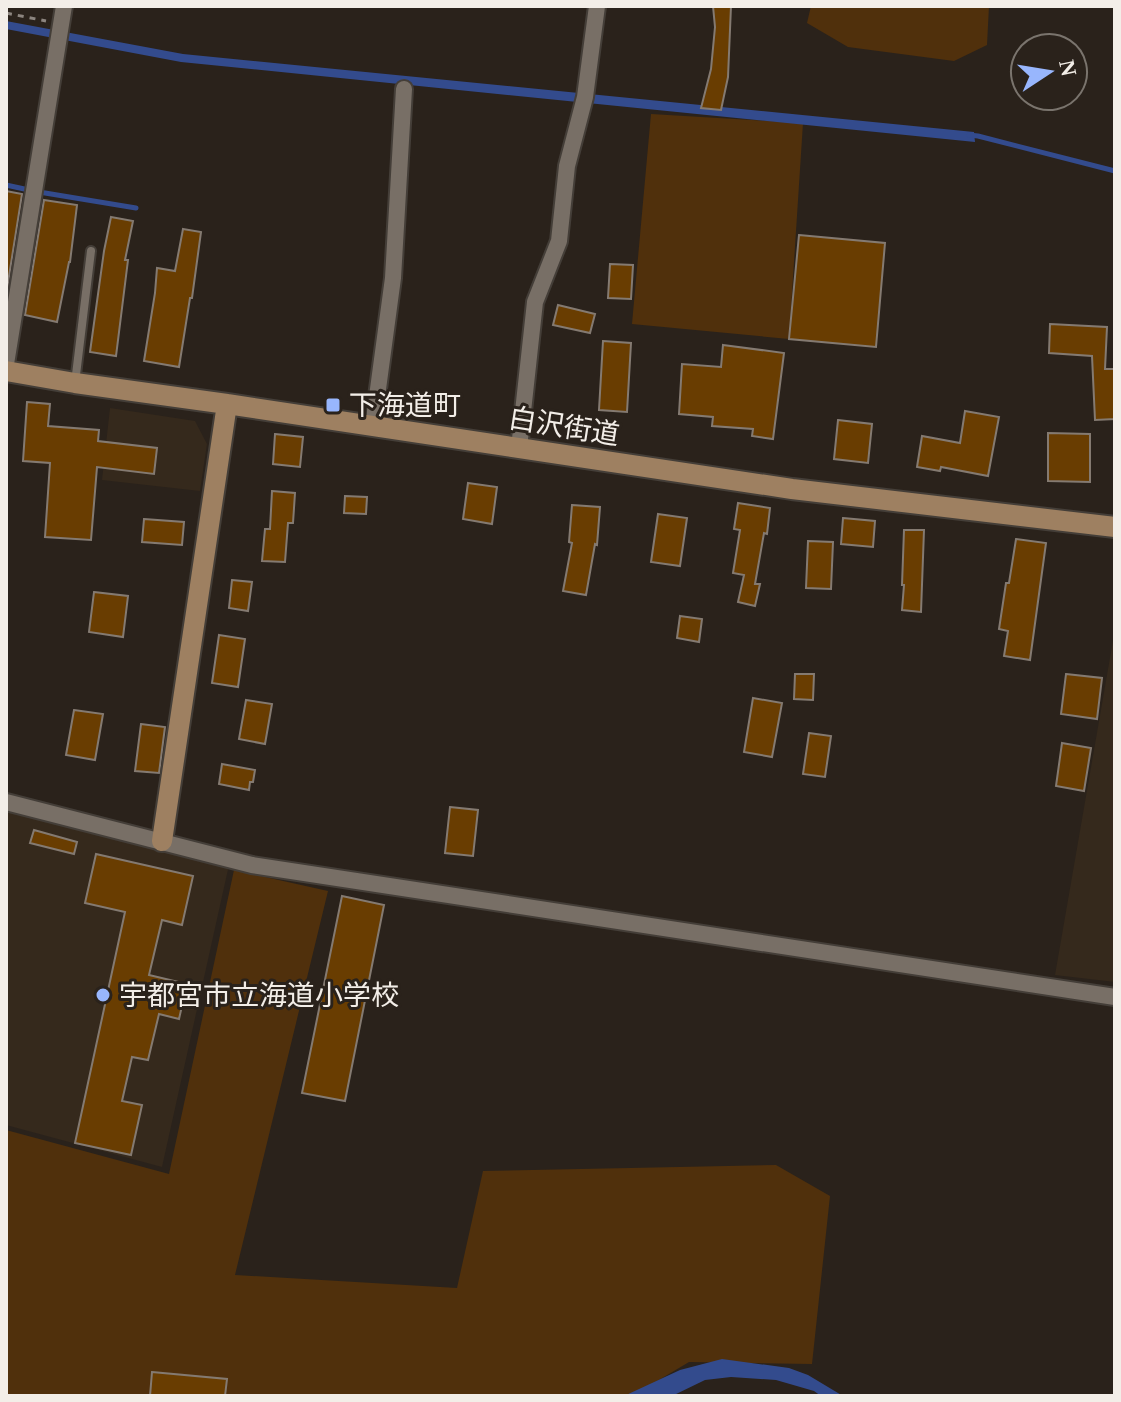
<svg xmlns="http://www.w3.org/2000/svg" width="1121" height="1402" font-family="'Times New Roman','Noto Sans JP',serif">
<rect width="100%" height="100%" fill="#2a221b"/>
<!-- built -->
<path fill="#35291c" d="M 110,408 L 195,421 L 207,444 L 200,491 L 102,480 Z
M 1115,629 L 1115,982 L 1055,975 Z
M 6,806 L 229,865 L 162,1167 L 6,1125 Z"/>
<!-- green -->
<path fill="#50300c" d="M 811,6 L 989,6 L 987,45 L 954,61 L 848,47 L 807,23 Z
M 651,114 L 803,123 L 789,339 L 632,324 Z
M 234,870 L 328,891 L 235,1275 L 457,1288 L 483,1171 L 776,1165 L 830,1196 L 812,1364 L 689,1362 L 632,1396 L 6,1396 L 6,1130 L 169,1174 Z"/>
<!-- water -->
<path fill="#334b8d" d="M 6,21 L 183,54 L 974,132 L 975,142 L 181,62 L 6,29 Z
M 722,1359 L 789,1368 L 808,1375 L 843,1396 L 821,1396 L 814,1391 L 776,1380 L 731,1377 L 705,1380 L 672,1396 L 624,1396 L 680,1370 Z"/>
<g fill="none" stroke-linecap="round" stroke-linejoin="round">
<!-- stream -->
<path stroke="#334b8d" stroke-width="5" d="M 969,135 L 978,136 L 1115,171
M 6,185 L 29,190
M 39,192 L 136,208"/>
</g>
<!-- building -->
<path fill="#693d01" stroke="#847a71" stroke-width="2" d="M 713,6 L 731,6 L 728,77 L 721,110 L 701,108 L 711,69 L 715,27 Z
M 6,191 L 22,194 L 6,295 Z
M 44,200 L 77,205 L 70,262 L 69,262 L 57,322 L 25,315 Z
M 111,217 L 133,221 L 125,260 L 128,260 L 116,356 L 90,352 L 104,251 Z
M 183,229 L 201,232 L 192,298 L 190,298 L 179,367 L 144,361 L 155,293 L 157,268 L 175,271 Z
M 799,235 L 885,243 L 876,347 L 789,339 Z
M 610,264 L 633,265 L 631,299 L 608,298 Z
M 558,305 L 595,314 L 590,333 L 553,325 Z
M 1050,324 L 1107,327 L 1105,369 L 1115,369 L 1115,419 L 1095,420 L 1092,356 L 1049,353 Z
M 603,341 L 631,343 L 627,412 L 599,410 Z
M 723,345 L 784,353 L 773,439 L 752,436 L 753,429 L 712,426 L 713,417 L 679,414 L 682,364 L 721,367 Z
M 27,402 L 50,404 L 48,426 L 99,430 L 98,441 L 157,448 L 154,474 L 97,467 L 91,540 L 45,537 L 50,463 L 23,461 Z
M 965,411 L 999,417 L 988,476 L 941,467 L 940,471 L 917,467 L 922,436 L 960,443 Z
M 838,420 L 872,424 L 868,463 L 834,459 Z
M 1048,433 L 1090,434 L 1090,482 L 1048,481 Z
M 275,434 L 303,437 L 300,467 L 273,464 Z
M 468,483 L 497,487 L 492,524 L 463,519 Z
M 272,491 L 295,493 L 293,523 L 288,523 L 285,562 L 262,561 L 265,529 L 270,529 Z
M 345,496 L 367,497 L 366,514 L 344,513 Z
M 738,503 L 770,508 L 767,534 L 764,533 L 755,584 L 760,584 L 755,606 L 738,602 L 744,575 L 733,573 L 740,530 L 734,529 Z
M 572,505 L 600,507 L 597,545 L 595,544 L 586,595 L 563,591 L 572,543 L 569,542 Z
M 658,514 L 687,518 L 680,566 L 651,562 Z
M 843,518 L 875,521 L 873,547 L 841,544 Z
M 144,519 L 184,522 L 182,545 L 142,542 Z
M 904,530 L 924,530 L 921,612 L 902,610 L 904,585 L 902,585 Z
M 1016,539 L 1046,543 L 1030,660 L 1004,656 L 1008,631 L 999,629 L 1006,583 L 1009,583 Z
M 808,541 L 833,542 L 831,589 L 806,588 Z
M 232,580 L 252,582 L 248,611 L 229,608 Z
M 94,592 L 128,596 L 123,637 L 89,632 Z
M 680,616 L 702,619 L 699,642 L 677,638 Z
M 219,635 L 245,639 L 238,687 L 212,683 Z
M 795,674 L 814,674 L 813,700 L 794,699 Z
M 1066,674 L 1102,678 L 1097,719 L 1061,714 Z
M 753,698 L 782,703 L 772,757 L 744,752 Z
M 246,700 L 272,704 L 265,744 L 239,739 Z
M 74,710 L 103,714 L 95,760 L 66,755 Z
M 141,724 L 165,727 L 159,773 L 135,771 Z
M 809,733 L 831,736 L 825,777 L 803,774 Z
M 1062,743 L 1091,748 L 1084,791 L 1056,786 Z
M 222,764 L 255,770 L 253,782 L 250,782 L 249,790 L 219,784 Z
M 450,807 L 478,810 L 473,856 L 445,853 Z
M 34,830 L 77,842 L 74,854 L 30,843 Z
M 96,854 L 193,876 L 182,925 L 162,920 L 149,975 L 187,984 L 179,1019 L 159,1014 L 148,1060 L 132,1057 L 122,1101 L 142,1105 L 131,1155 L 75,1143 L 125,912 L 85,903 Z
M 342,896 L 384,905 L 345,1101 L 302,1093 Z
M 152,1372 L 227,1379 L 225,1396 L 150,1396 Z"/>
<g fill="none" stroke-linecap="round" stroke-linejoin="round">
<defs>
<path id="lane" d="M 75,383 L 91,251"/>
<path id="street" d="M 6,364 L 64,6
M 373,426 L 393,278 L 404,89
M 519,448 L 535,302 L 559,241 L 567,166 L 585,97 L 597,6
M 6,802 L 252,865 L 1115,997"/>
<path id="secondary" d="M 6,371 L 75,383 L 227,404 L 792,489 L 1115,527
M 162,841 L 227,404"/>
</defs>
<!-- lane casing -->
<use href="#lane" stroke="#443e38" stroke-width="12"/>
<!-- street casing -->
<use href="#street" stroke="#443e38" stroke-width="20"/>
<!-- secondary casing -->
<use href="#secondary" stroke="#443e38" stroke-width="24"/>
<!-- path -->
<path stroke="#8c857f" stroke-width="3" stroke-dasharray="6 6" stroke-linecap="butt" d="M 6,13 L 46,21"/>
<!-- lane -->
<use href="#lane" stroke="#786f66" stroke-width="8"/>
<!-- street -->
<use href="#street" stroke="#786f66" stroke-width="16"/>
<!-- secondary -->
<use href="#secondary" stroke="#9e8061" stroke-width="20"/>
</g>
<!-- markers -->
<g fill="#98b6fd" stroke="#2a221b" stroke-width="3">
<rect x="325" y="397" width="16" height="16" rx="4"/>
<circle cx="103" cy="995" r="8"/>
</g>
<g text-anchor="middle" stroke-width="6" stroke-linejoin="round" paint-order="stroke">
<!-- poi labels -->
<g font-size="28" fill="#f3eee8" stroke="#2a221b" text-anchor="start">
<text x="349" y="415">下海道町</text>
<text x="119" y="1005">宇都宮市立海道小学校</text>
</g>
<!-- street labels -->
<g font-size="28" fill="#f3eee8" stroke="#2a221b">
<text transform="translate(564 426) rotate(9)" y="10">白沢街道</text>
</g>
</g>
<!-- border -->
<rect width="1121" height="1402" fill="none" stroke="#f3eee8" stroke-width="16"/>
<!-- north arrow -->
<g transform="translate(1049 72) rotate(78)"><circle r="38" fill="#2a221b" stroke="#7a746d" stroke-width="2"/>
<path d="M0-6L14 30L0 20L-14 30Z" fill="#98b6fd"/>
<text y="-12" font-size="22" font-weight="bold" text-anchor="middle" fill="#f3eee8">N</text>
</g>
</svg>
